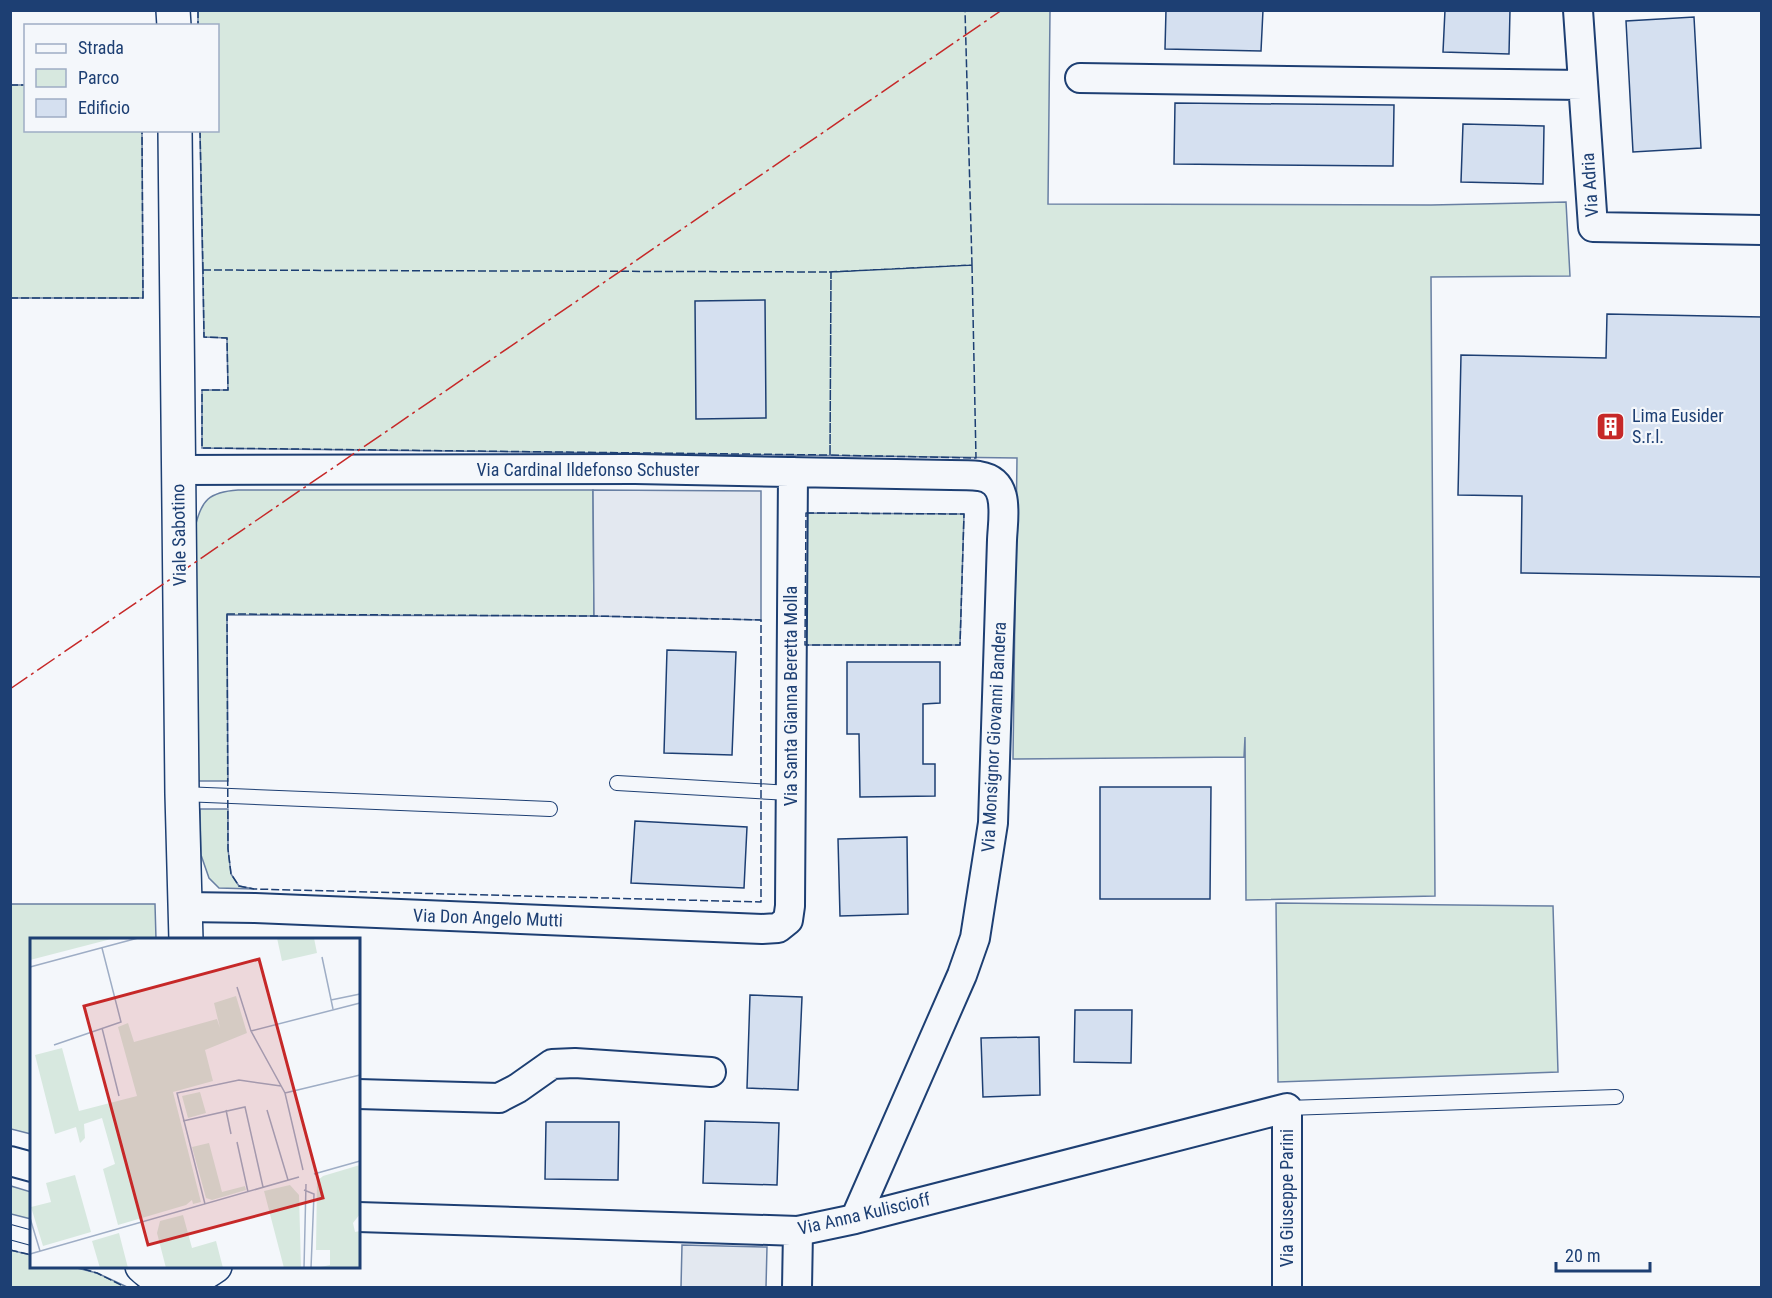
<svg xmlns="http://www.w3.org/2000/svg" width="1772" height="1298" font-family="'Roboto Condensed',sans-serif">
<rect width="100%" height="100%" fill="#f4f7fb"/>
<!-- green -->
<path fill="#d7e8df" stroke="#687fa3" stroke-width="1.5" d="M 198,11 L 1050,11 L 1048,204 L 1431,205 L 1566,202 L 1570,276 L 1431,277 L 1435,896 L 1246,900 L 1245,737 L 1244,757 L 1013,759 L 1017,458 L 202,448 L 202,390 L 228,390 L 227,338 L 204,337 L 200,131 L 218,130 L 218,26 L 198,25 Z
M 11,85 L 25,85 L 26,130 L 142,131 L 143,298 L 11,298 Z
M 238,490 L 593,490 L 594,616 L 227,615 L 228,781 L 198,781 L 195,528 C 201,500 209,492 238,490 Z
M 806,513 L 964,514 L 960,645 L 805,645 Z
M 200,809 L 228,809 L 228,849 L 231,874 L 239,886 L 254,889 L 219,888 L 209,878 L 201,855 Z
M 1276,903 L 1553,906 L 1558,1072 L 1278,1082 Z
M 11,904 L 155,904 L 156,939 L 32,940 L 31,1134 L 11,1129 Z
M 11,1186 L 31,1192 L 31,1219 L 11,1214 Z
M 10,1250 L 31,1255 L 32,1266 L 73,1267 L 97,1273 L 127,1287 L 11,1287 Z"/>
<!-- parking -->
<path fill="#e3e8f0" stroke="#687fa3" stroke-width="1.5" d="M 593,490 L 761,491 L 761,620 L 594,616 Z
M 682,1245 L 767,1247 L 766,1287 L 681,1287 Z"/>
<!-- building -->
<path fill="#d5e0f0" stroke="#1d3f73" stroke-width="1.5" d="M 1166,10 L 1263,10 L 1261,51 L 1165,49 Z
M 1445,10 L 1510,10 L 1509,54 L 1443,52 Z
M 1694,17 L 1701,148 L 1633,152 L 1626,21 Z
M 1175,103 L 1394,105 L 1393,166 L 1174,164 Z
M 1463,124 L 1544,126 L 1543,184 L 1461,182 Z
M 765,300 L 766,418 L 696,419 L 695,301 Z
M 1607,314 L 1762,317 L 1762,577 L 1521,573 L 1522,496 L 1458,495 L 1461,355 L 1606,358 Z
M 667,650 L 736,652 L 732,755 L 664,753 Z
M 847,662 L 940,662 L 940,703 L 923,704 L 923,764 L 935,764 L 935,796 L 860,797 L 859,734 L 847,734 Z
M 1100,787 L 1211,787 L 1210,899 L 1100,899 Z
M 635,821 L 747,827 L 744,888 L 631,883 Z
M 907,837 L 908,914 L 840,916 L 838,839 Z
M 750,995 L 802,997 L 798,1090 L 747,1088 Z
M 1075,1010 L 1132,1010 L 1131,1063 L 1074,1062 Z
M 1039,1037 L 1040,1095 L 983,1097 L 981,1038 Z
M 705,1121 L 779,1123 L 777,1185 L 703,1183 Z
M 546,1122 L 619,1122 L 618,1180 L 545,1179 Z"/>
<g fill="none" stroke-linecap="round" stroke-linejoin="round">
<defs>
<path id="service" d="M 617,783 L 790,793
M 182,794 L 550,809
M 1287,1108 L 1616,1097
M 10,1232 L 32,1238"/>
<path id="minor" d="M 1578,10 L 1593,227 L 1762,230
M 1080,78 L 1583,85
M 178,470 L 635,469 L 950,475 C 959,475 970,475 979,476 C 1011,481 1003,516 1002,540 L 993,823 L 975,938 L 962,975 L 855,1219
M 185,907 L 255,908 L 762,929 L 778,928 L 788,920 L 790,906 L 793,472
M 358,1094 L 499,1098 L 518,1088 L 552,1064 L 575,1063 L 711,1072
M 10,1161 L 32,1167
M 358,1217 L 798,1231 L 855,1219 L 1287,1108 L 1287,1288
M 797,1288 L 798,1231"/>
<path id="tertiary" d="M 173,10 L 174,26
M 175,130 L 182,794 L 186,940
M 142,1266 C 164,1288 192,1283 215,1266"/>
</defs>
<!-- service casing -->
<use href="#service" stroke="#1d3f73" stroke-width="16"/>
<!-- minor casing -->
<use href="#minor" stroke="#1d3f73" stroke-width="32"/>
<!-- tertiary casing -->
<use href="#tertiary" stroke="#1d3f73" stroke-width="36"/>
<!-- service -->
<use href="#service" stroke="#f4f7fb" stroke-width="14"/>
<!-- minor -->
<use href="#minor" stroke="#f4f7fb" stroke-width="28"/>
<!-- tertiary -->
<use href="#tertiary" stroke="#f4f7fb" stroke-width="33"/>
<!-- fence -->
<path stroke="#1d3f73" stroke-width="1.5" stroke-dasharray="8 3" stroke-linecap="butt" d="M 198,10 L 198,26
M 10,85 L 26,85
M 200,130 L 203,270 L 205,270
M 972,265 L 976,458 L 830,455 L 831,272 Z
M 203,270 L 831,272 L 830,455 L 202,448 L 202,390 L 228,390 L 227,338 L 204,337 Z
M 829,272 L 972,265 L 965,10
M 10,298 L 143,298 L 142,130
M 806,513 L 964,514 L 960,645 L 805,645 Z
M 227,614 L 594,616 L 761,620 L 761,902 L 254,889 L 239,886 L 231,874 L 228,849 Z
M 10,1250 L 32,1255
M 73,1266 L 97,1273 L 127,1288"/>
<!-- power -->
<path stroke="#c62828" stroke-width="1.5" stroke-dasharray="21 4.5 3 4.5" stroke-linecap="butt" d="M 10,689 L 1002,10"/>
</g>
<!-- icons -->
<defs>
<symbol id="building-square" viewBox="-11 -11 22 22"><rect x="-9" y="-9" width="18" height="18" rx="4" fill="#c62828" stroke="#f4f7fb"/><path d="M-4-6H4V6H1V3H-1V6H-4ZM-2.5-4.3h1.7v1.8h-1.7ZM.8-4.3h1.7v1.8H.8ZM-2.5-1h1.7V.8h-1.7ZM.8-1h1.7V.8H.8Z" fill="#fff"/></symbol>
</defs>
<g fill-rule="evenodd">
<use href="#building-square" x="1594" y="410" width="33" height="33"/>
</g>
<g text-anchor="middle" stroke-width="4.5" stroke-linejoin="round" paint-order="stroke">
<!-- street labels -->
<g font-size="18" fill="#1d3f73" stroke="#f4f7fb">
<text transform="translate(1590 185) rotate(-94)" y="6">Via Adria</text>
<text x="588" y="476">Via Cardinal Ildefonso Schuster</text>
<text transform="translate(179 535) rotate(-91)" y="6">Viale Sabotino</text>
<text transform="translate(791 696) rotate(-90)" y="6">Via Santa Gianna Beretta Molla</text>
<text transform="translate(994 737) rotate(-87)" y="6">Via Monsignor Giovanni Bandera</text>
<text transform="translate(488 918) rotate(2)" y="6">Via Don Angelo Mutti</text>
<text transform="translate(1287 1198) rotate(-90)" y="6">Via Giuseppe Parini</text>
<text transform="translate(864 1214) rotate(-13)" y="6">Via Anna Kuliscioff</text>
</g>
<!-- poi labels -->
<g font-size="18" fill="#1d3f73" stroke="#f4f7fb" text-anchor="start">
<text x="1632" y="422">Lima Eusider<tspan x="1632" dy="21">S.r.l.</tspan></text>
</g>
</g>
<!-- overview -->
<g transform="translate(30 938)">
<rect width="330" height="330" fill="#f4f7fb"/>
<path d="M 0,0 L 85,0 L 0,22 ZM 247,0 L 284,0 L 287,15 L 252,23 ZM 206,58 L 217,95 L 175,112 L 183,143 L 143,154 L 171,264 L 163,266 L 162,262 L 156,267 L 88,287 L 73,231 L 85,226 L 72,180 L 54,186 L 55,200 L 50,205 L 46,189 L 25,196 L 5,117 L 32,110 L 49,173 L 107,158 L 88,89 L 98,85 L 104,104 L 187,81 L 190,90 L 184,65 ZM 170,154 L 176,175 L 158,180 L 152,158 ZM 179,205 L 192,254 L 215,248 L 216,252 L 182,262 L 176,260 L 162,209 ZM 330,227 L 330,276 L 323,285 L 325,294 L 330,293 L 330,330 L 286,330 L 300,327 L 300,312 L 286,312 L 287,243 L 293,238 ZM 45,237 L 61,294 L 13,308 L 1,269 L 21,264 L 16,245 ZM 260,247 L 269,257 L 271,330 L 254,330 L 234,253 ZM 153,277 L 162,310 L 186,303 L 193,330 L 136,330 L 127,295 L 130,283 ZM 89,295 L 98,330 L 70,330 L 62,303 Z" fill="#d7e8df"/>
<path fill="none" stroke="#9eadc5" stroke-width="1.5" d="M 292,19 L 303,71M 0,29 L 108,0M 207,49 L 221,93 L 255,155 L 273,232M 301,62 L 330,56M 72,90 L 89,158M 221,93 L 330,65M 24,107 L 91,84 L 72,10M 255,155 L 330,137M 196,172 L 201,196M 237,172 L 258,242M 153,183 L 215,169 L 233,249M 207,204 L 218,254M 284,236 L 330,223M 274,252 L 284,256 L 281,330M 175,266 L 147,155 L 209,142 L 251,148M 0,280 L 10,313M 0,316 L 269,239M 274,330 L 276,246"/>
<path fill="#c62828" fill-opacity="0.15" stroke="#c62828" stroke-width="3" d="M 229,21 L 293,260 L 118,307 L 54,68 Z"/>
<rect width="330" height="330" fill="none" stroke="#1d3f73" stroke-width="3"/>
</g>
<!-- border -->
<rect width="1772" height="1298" fill="none" stroke="#1d3f73" stroke-width="24"/>
<!-- legend -->
<rect x="24" y="24" width="195" height="108" fill="#f4f7fb" stroke="#9eadc5" stroke-width="1.5"/>
<rect x="36" y="44" width="30" height="9" fill="#f4f7fb" stroke="#9eadc5" stroke-width="1.5"/>
<text x="78" y="54" font-size="18" fill="#1d3f73">Strada</text>
<rect x="36" y="69" width="30" height="18" fill="#d7e8df" stroke="#9eadc5" stroke-width="1.5"/>
<text x="78" y="84" font-size="18" fill="#1d3f73">Parco</text>
<rect x="36" y="99" width="30" height="18" fill="#d5e0f0" stroke="#9eadc5" stroke-width="1.5"/>
<text x="78" y="114" font-size="18" fill="#1d3f73">Edificio</text>
<!-- scale -->
<path d="M1556 1262v9h94v-9" fill="none" stroke="#1d3f73" stroke-width="3"/>
<text x="1565" y="1262" font-size="18" fill="#1d3f73" stroke="#f4f7fb" stroke-width="4.5" paint-order="stroke">20 m</text>
</svg>
